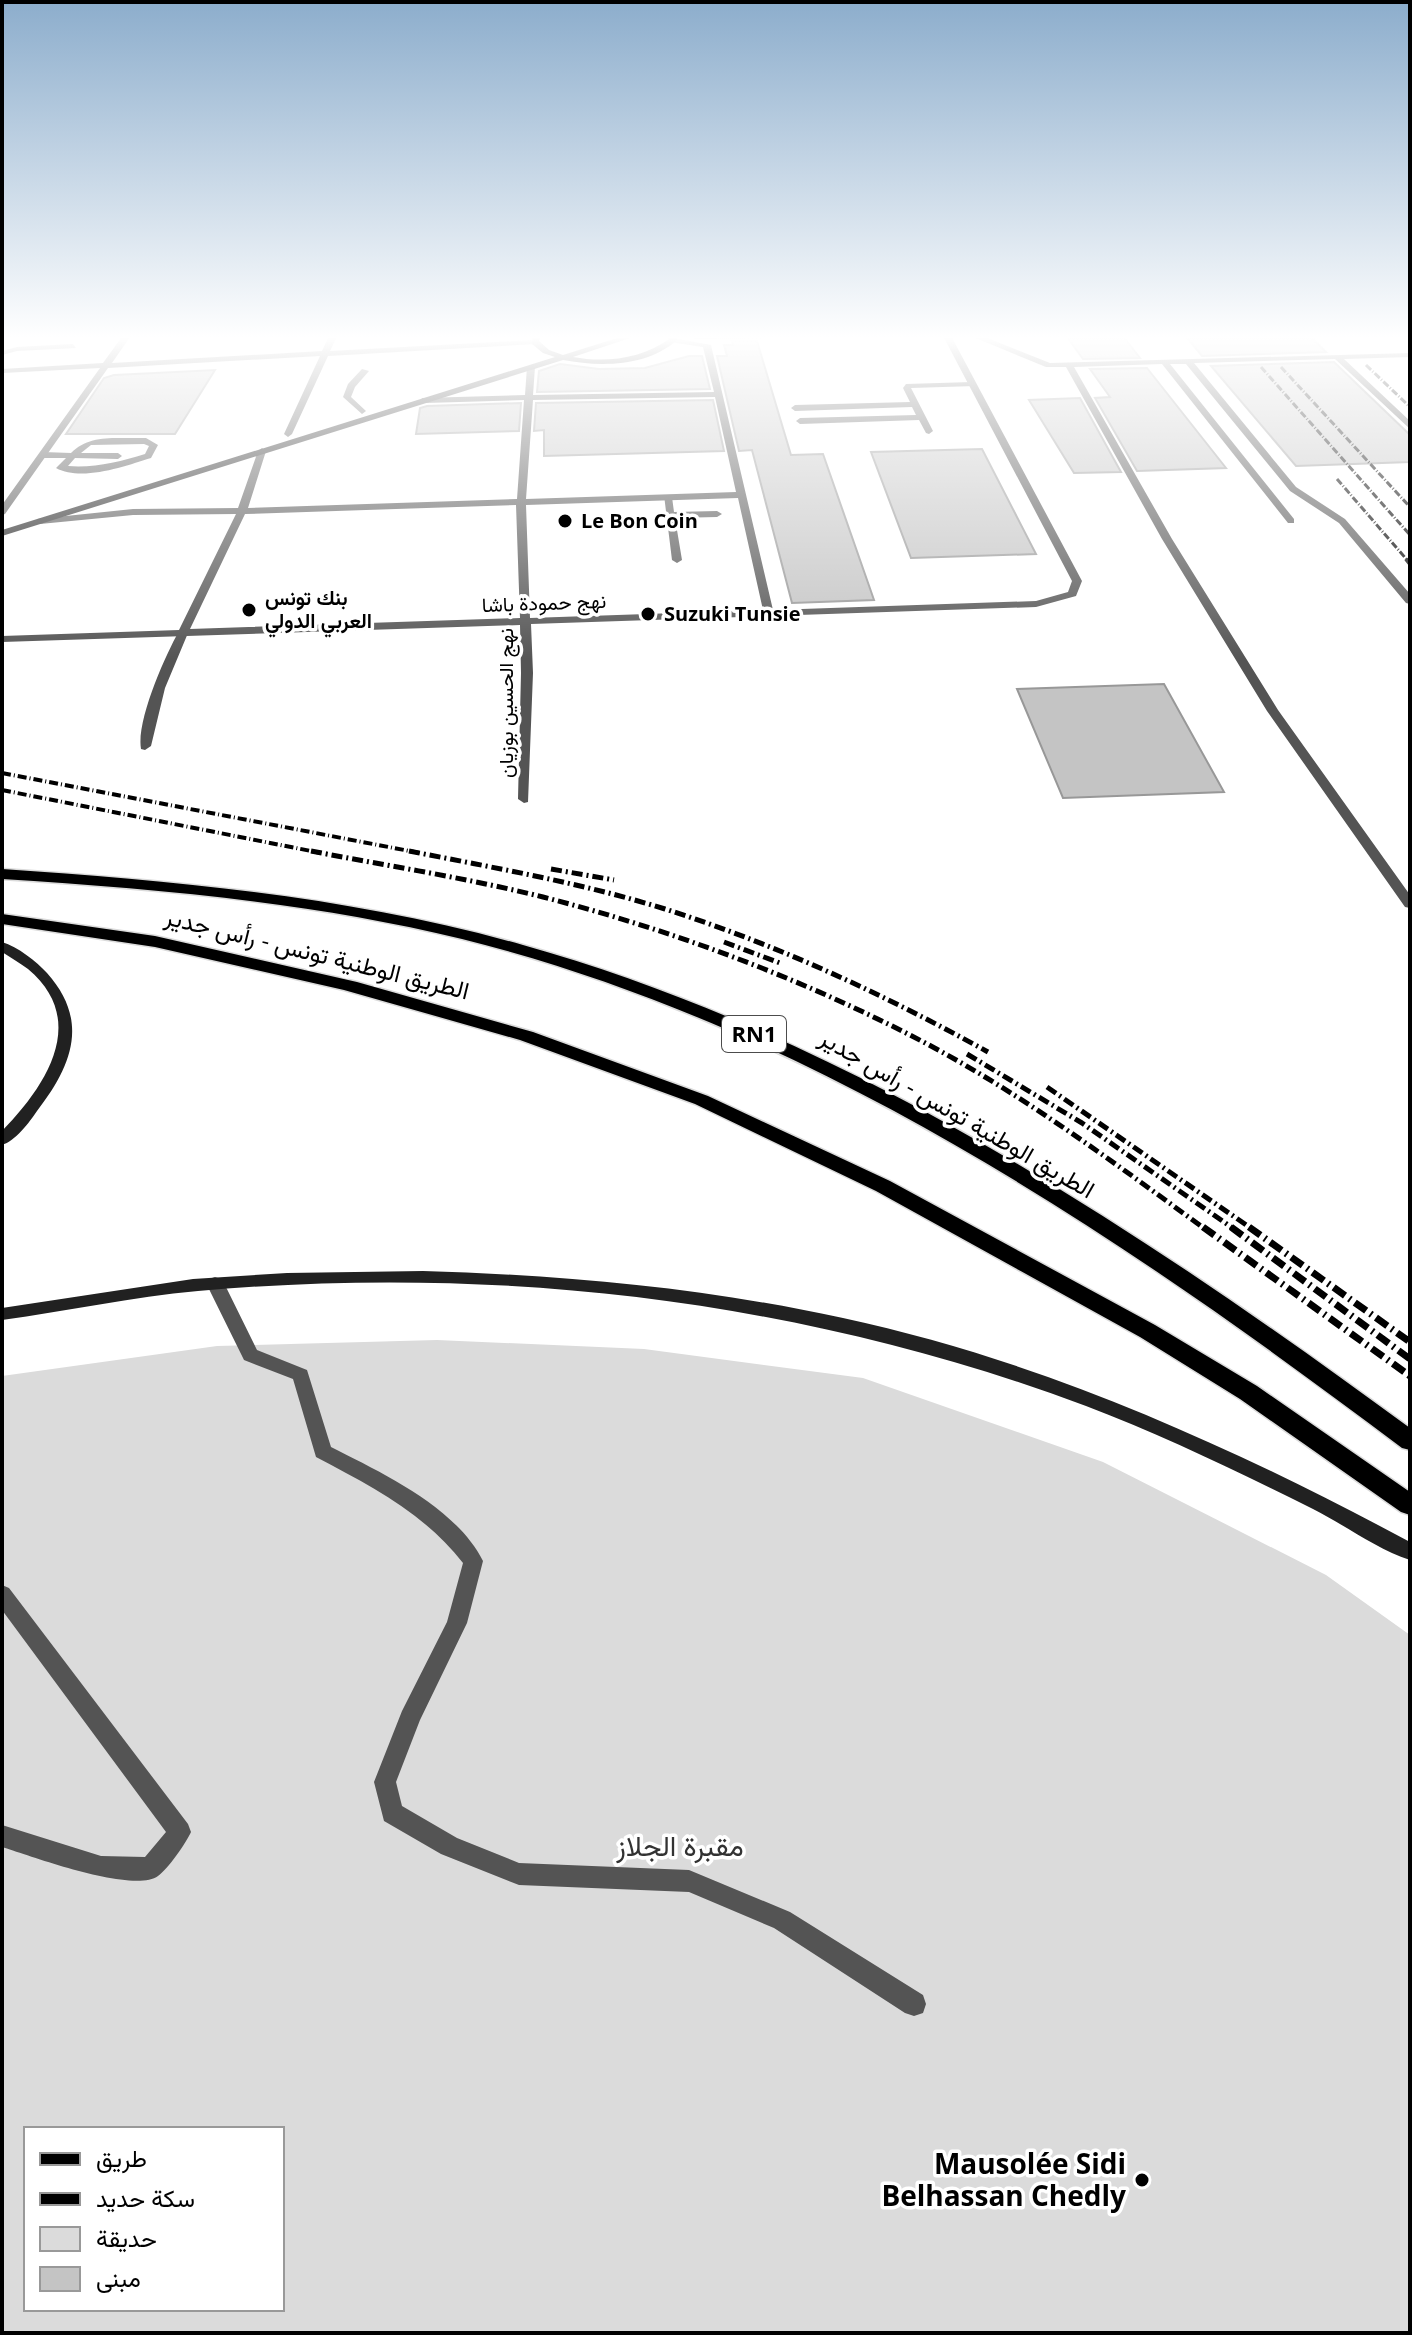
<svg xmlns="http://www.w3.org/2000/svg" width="1412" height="2335" font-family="'Open Sans',Vazirmatn,sans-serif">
<rect width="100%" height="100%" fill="#fff"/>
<!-- green -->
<path fill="#dbdbdb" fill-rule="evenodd" d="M 437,1340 L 644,1349 L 863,1378 L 1103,1462 L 1326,1575 L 1410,1635 L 1410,2333 L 2,2333 L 2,1376 L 217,1346 ZM 26,2129 L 282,2129 L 282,2309 L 26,2309 Z"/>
<!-- building -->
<path fill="#c4c4c4" stroke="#989898" stroke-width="2" d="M 1184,334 L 1308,334 L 1326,352 L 1202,356 Z
M 1122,335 L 1140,358 L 1083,359 L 1067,337 Z
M 732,341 L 757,341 L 791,455 L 823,454 L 874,600 L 792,603 L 752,450 L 739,451 L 717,356 L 727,356 L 724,345 L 733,345 Z
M 689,356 L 702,356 L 710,389 L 537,392 L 539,371 L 560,364 L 599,369 L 645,368 Z
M 1334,362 L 1410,435 L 1410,462 L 1296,466 L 1211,366 Z
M 1147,368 L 1226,468 L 1137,471 L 1095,398 L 1110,397 L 1090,369 Z
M 215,370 L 175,434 L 66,434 L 104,378 L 114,375 Z
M 1080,398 L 1121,472 L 1074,473 L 1029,400 Z
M 713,400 L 724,451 L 544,456 L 544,430 L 534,431 L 536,403 Z
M 521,403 L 519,431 L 416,434 L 420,408 L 427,406 Z
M 982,449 L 1036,554 L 911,558 L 871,452 Z
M 1164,684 L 1224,792 L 1063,798 L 1017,689 Z"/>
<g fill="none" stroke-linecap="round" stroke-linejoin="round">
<defs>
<path id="primary" d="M 2,869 C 178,881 353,897 523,945 C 850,1037 1139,1229 1410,1428 L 1410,1450 L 1402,1448 C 1118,1234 811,1026 462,939 C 311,902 157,889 2,879 Z
M 2,914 L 155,936 L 357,982 L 533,1032 L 708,1096 L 890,1181 L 1155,1325 L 1257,1386 L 1410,1492 L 1410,1515 L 1401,1512 L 1240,1399 L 1140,1337 L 876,1191 L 695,1104 L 520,1040 L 344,990 L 155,947 L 2,924 Z"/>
</defs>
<!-- primary casing -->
<use href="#primary" stroke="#dbdbdb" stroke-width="3"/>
<!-- service -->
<path fill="#545454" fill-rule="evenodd" d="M 966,334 L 977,334 L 1050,363 L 1410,353 L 1410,357 L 1344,359 L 1410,421 L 1410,429 L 1335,359 L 1194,363 L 1296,487 L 1345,519 L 1410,594 L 1410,604 L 1406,603 L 1339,523 L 1290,491 L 1186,364 L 1170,364 L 1294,519 L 1294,523 L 1288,523 L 1162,364 L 1074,367 L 1172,539 L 1278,710 L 1410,895 L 1410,908 L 1405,907 L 1267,711 L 1162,539 L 1066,367 L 1046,367 Z
M 73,344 L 76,348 L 17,351 L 2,355 L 2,351 L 17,347 Z
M 362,369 L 369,371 L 355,387 L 351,397 L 366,411 L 362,414 L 343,397 L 348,384 Z
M 972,382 L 975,386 L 911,388 L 933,431 L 929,434 L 926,433 L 919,420 L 800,424 L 796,421 L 800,418 L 916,415 L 912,407 L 795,411 L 791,408 L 795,405 L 910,402 L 903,388 L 906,384 Z
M 146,438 L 158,445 L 151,458 C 125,466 82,482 56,468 L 66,458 L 43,458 L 39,455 L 43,452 L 71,453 C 90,433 119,439 146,438 ZM 144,444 L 149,446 L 145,454 C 120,462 94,468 68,466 L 75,458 L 118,459 L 122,456 L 118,453 L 81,453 L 91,445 Z
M 664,495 L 672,497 L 674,512 L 717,511 L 722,514 L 717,517 L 675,518 L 682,560 L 677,563 L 672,560 Z
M 179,631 L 188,633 L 165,688 L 151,746 L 145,750 L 141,749 C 136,721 165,656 179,631 Z
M 215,1277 L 221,1279 L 224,1283 L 257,1350 L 307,1370 L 331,1447 C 382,1473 456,1507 483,1561 L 467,1623 L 420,1720 L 396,1782 L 402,1806 L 457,1838 L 519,1863 L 689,1870 L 790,1912 L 923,1995 L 926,2004 L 923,2013 L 914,2016 L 905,2013 L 774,1928 L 689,1892 L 519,1885 L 441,1854 L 384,1821 L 374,1782 L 402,1711 L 447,1622 L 463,1563 C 424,1513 371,1486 316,1457 L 293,1379 L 244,1360 L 206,1283 L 209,1279 Z
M 2,1585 L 9,1588 L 188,1824 L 191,1832 C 186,1843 168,1869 158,1876 C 133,1894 31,1856 2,1847 L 2,1825 L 101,1856 L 145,1857 L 166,1832 L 2,1610 Z"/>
<!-- minor -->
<path fill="#545454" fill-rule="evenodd" d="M 124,334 L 132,334 L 112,363 L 322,351 L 330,334 L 338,334 L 330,351 L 535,340 L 539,342 L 535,344 L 328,356 L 292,434 L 288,437 L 284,434 L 320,356 L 108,368 L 5,514 L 2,515 L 2,505 L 100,368 L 2,373 L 2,369 L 103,363 Z
M 912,334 L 908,336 L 695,339 L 691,337 L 695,335 Z
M 942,334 L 950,334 L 1082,581 L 1076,596 L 1036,607 L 531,624 L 533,673 L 528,802 L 524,803 L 518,799 L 521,673 L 520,625 L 2,642 L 2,636 L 179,630 L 236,514 L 133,515 L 40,524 L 37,523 L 37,519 L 133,509 L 238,508 L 258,451 L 262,448 L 266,451 L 248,508 L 517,499 L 524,400 L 425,403 L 421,400 L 422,398 L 525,395 L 527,367 L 531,365 L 535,367 L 533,395 L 714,392 L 703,347 L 670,342 L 673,338 L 711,345 L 773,610 L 1036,601 L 1068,592 L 1072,581 ZM 715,397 L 736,492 L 526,499 L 533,400 ZM 738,498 L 763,610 L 530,618 L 526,505 ZM 516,505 L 520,618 L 190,629 L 245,514 Z"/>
<!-- secondary -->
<path fill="#212121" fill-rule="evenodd" d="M 533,334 L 541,334 L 539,341 L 549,350 L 563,355 L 630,334 L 642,334 L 573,357 C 605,363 642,359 669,339 L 668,334 L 676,334 L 677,340 C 647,367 600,367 563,360 L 2,536 L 2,530 L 555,357 L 543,353 L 532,344 Z
M 2,942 C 18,947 36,961 47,973 C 90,1021 72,1066 37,1111 C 29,1123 15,1141 2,1145 L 2,1131 C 45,1087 90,1021 28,969 C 20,963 11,958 2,952 Z
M 423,1271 C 565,1275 705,1288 843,1318 C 1043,1361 1231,1446 1410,1542 L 1410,1560 C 1376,1549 1345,1525 1313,1509 C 1238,1472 1163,1435 1086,1406 C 803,1300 499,1264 198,1291 C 132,1297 67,1311 2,1320 L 2,1308 L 193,1279 L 287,1273 Z"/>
<!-- primary -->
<use href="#primary" fill="#000" fill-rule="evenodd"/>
<!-- rail-far3 -->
<path stroke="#000" stroke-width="3" stroke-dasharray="7 2 1 2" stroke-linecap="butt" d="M 1366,365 L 1410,407
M 1261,367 L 1410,535
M 1281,367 L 1410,507
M 1337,479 L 1408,561"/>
<!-- rail-far2 -->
<path stroke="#000" stroke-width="4" stroke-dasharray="9 3 1 3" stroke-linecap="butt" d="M 1406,559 L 1410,564
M 2,773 L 420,853
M 2,790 L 321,853"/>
<!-- rail-far1 -->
<path stroke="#000" stroke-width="5" stroke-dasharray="11 4 2 4" stroke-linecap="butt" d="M 311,851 C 388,866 467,878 543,897 C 668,929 792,975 906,1033 C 1013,1087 1109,1159 1205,1229
M 409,851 C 495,868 582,883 665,909 C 778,945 885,995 988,1052
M 551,869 L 614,880
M 724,942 L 780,963
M 967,1054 L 1082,1123 L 1234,1229
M 1047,1087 L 1252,1229"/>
<!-- rail -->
<path stroke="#000" stroke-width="7" stroke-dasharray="14 5 2 5" stroke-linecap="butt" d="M 1203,1227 L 1410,1376
M 1231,1227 L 1410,1359
M 1249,1227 L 1410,1342"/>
</g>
<!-- sky -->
<linearGradient id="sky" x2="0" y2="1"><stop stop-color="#8cadcc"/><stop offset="0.51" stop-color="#fff"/><stop offset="1" stop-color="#fff" stop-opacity="0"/></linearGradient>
<rect width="1412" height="661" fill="url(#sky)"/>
<!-- markers -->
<g fill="#000" stroke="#fff" stroke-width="3">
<circle cx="565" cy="521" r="8"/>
<circle cx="249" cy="610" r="8"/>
<circle cx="648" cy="614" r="8"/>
<circle cx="1142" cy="2180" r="8"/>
</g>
<g text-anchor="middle" stroke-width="7" stroke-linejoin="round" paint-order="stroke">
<!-- far-poi labels -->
<g font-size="20" font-weight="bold" fill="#000" stroke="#fff" text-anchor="start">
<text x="581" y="528">Le Bon Coin</text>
<text x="265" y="605">بنك تونس<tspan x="265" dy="23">العربي الدولي</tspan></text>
<text x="664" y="621">Suzuki Tunsie</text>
</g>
<!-- far-street labels -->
<g font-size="20" fill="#000" stroke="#fff">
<text transform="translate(544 603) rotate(-2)" y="7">نهج حمودة باشا</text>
<text transform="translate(506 703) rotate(-90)" y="7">نهج الحسين بوزيان</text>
</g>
<!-- shield labels -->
<rect fill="#fff" stroke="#4c4c4c" stroke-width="2" x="722" y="1016" width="64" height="36" rx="6"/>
<g font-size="22" font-weight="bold" fill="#000">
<text x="754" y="1042">RN1</text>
</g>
<!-- street labels -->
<g font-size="24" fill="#000" stroke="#fff">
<text transform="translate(317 954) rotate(14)" y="8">الطريق الوطنية تونس - رأس جدير</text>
<text transform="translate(957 1114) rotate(30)" y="8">الطريق الوطنية تونس - رأس جدير</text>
</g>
<!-- near-park labels -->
<g font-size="28" fill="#323232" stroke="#fff">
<text x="680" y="1856">مقبرة الجلاز</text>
</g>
<!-- near-poi labels -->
<g font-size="28" font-weight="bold" fill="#000" stroke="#fff" text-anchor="end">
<text x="1126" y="2174">Mausolée Sidi<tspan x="1126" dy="32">Belhassan Chedly</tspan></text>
</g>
</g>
<!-- border -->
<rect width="1412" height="2335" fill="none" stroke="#000000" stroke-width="8"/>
<!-- legend -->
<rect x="24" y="2127" width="260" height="184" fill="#ffffff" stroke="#999999" stroke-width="2"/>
<rect x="40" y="2153" width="40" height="12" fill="#000000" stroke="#999999" stroke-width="2"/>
<text x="96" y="2167" font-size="24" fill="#000000">طريق</text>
<rect x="40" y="2193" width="40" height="12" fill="#000000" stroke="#999999" stroke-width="2"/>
<text x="96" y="2207" font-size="24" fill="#000000">سكة حديد</text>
<rect x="40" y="2227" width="40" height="24" fill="#dbdbdb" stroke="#999999" stroke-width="2"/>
<text x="96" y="2247" font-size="24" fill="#000000">حديقة</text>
<rect x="40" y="2267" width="40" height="24" fill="#c4c4c4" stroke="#999999" stroke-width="2"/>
<text x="96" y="2287" font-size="24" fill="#000000">مبنى</text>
</svg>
